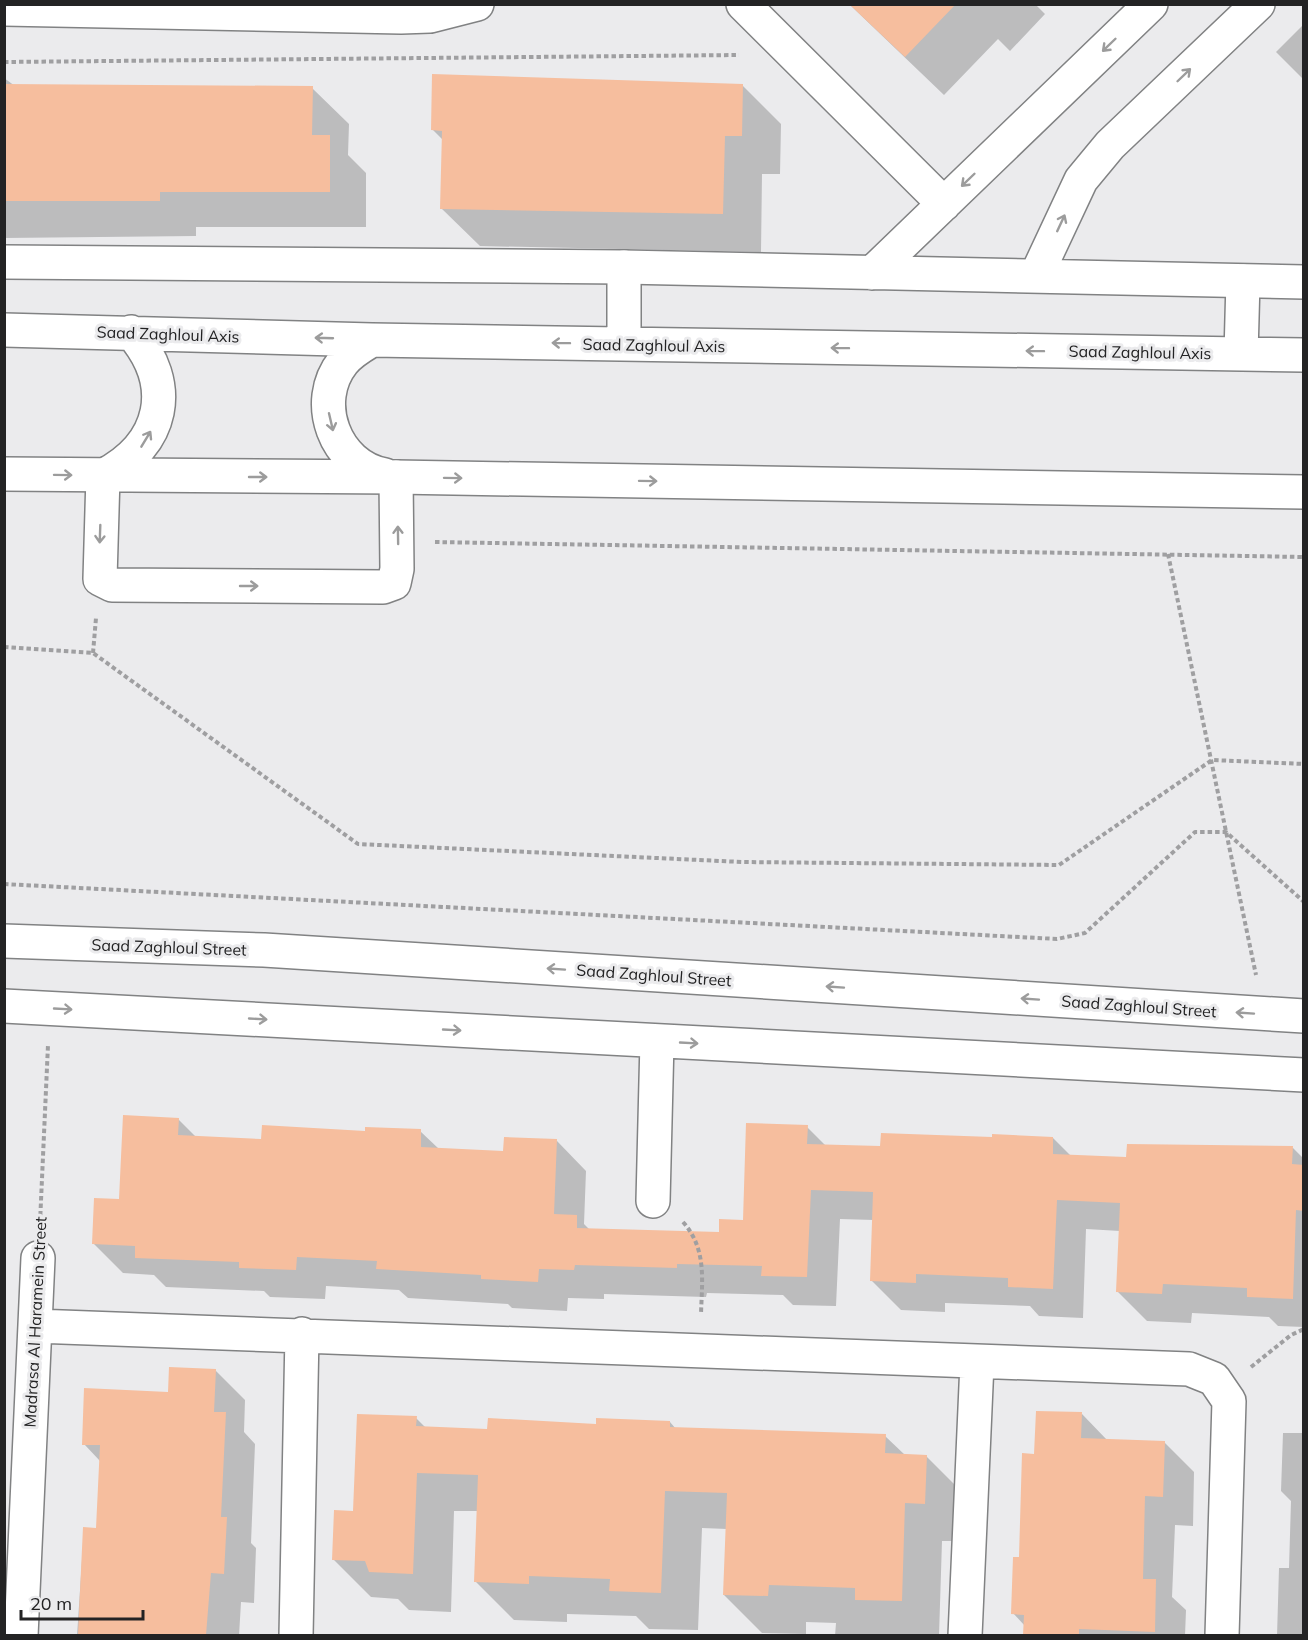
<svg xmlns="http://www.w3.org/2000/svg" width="1308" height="1640" font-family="Mulish,sans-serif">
<rect width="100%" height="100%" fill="#ebebed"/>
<!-- shadow -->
<path fill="#0003" d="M 849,4 L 1035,4 L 1045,14 L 1010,51 L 998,39 L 944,95 Z
M 1304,24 L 1304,80 L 1276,52 Z
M 4,78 L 15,86 L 312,88 L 349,124 L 348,155 L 366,173 L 366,227 L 196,227 L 196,236 L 4,238 Z
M 742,85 L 781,124 L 780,174 L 762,174 L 761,252 L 480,246 L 441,208 L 443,140 L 433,130 Z
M 178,1119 L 197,1138 L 263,1141 L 366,1132 L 420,1131 L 439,1149 L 505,1153 L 557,1141 L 586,1171 L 584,1224 L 590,1230 L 720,1234 L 744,1222 L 807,1127 L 826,1146 L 882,1148 L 994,1139 L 1053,1138 L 1071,1156 L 1128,1159 L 1293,1148 L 1304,1159 L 1304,1327 L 1278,1326 L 1269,1317 L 1192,1313 L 1191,1323 L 1147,1321 L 1117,1291 L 1120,1231 L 1086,1229 L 1083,1318 L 1039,1316 L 1030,1306 L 945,1303 L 945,1312 L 901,1310 L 872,1281 L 874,1220 L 840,1219 L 836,1306 L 793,1305 L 783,1295 L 707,1293 L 706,1297 L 604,1294 L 604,1299 L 568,1298 L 567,1311 L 512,1308 L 508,1304 L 408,1298 L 399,1290 L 326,1286 L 325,1299 L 270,1297 L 264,1291 L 166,1287 L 154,1275 L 123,1273 L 94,1244 Z
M 215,1370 L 245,1400 L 244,1432 L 255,1444 L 251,1543 L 256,1548 L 254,1603 L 241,1602 L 239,1636 L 77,1636 L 84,1529 L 98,1529 L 100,1461 L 84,1444 Z
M 1082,1414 L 1108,1441 L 1164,1442 L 1194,1472 L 1193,1526 L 1175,1525 L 1172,1597 L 1186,1610 L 1185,1636 L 1025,1636 L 1025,1626 L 1013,1613 L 1035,1456 Z
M 416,1418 L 426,1428 L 488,1431 L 670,1422 L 676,1429 L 885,1436 L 905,1455 L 926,1456 L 964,1494 L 963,1541 L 942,1541 L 939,1636 L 835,1636 L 836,1623 L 806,1622 L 806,1634 L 762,1633 L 724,1595 L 727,1529 L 702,1528 L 698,1630 L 649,1629 L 636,1616 L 567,1614 L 567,1622 L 514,1620 L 476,1582 L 478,1511 L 454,1511 L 451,1612 L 409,1610 L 398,1599 L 371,1597 L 333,1559 L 354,1512 Z
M 1283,1433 L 1304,1433 L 1304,1636 L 1277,1636 L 1279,1568 L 1289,1568 L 1291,1501 L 1281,1491 Z"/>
<!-- building -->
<path fill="#f6be9e" d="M 849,4 L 956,4 L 905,57 Z
M 432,74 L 743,84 L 742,136 L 725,136 L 723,214 L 440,209 L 442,131 L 431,130 Z
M 4,84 L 313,86 L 312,135 L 330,135 L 330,192 L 160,192 L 160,201 L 4,201 Z
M 123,1115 L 179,1118 L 178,1135 L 261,1139 L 262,1125 L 365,1131 L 365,1127 L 421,1129 L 421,1147 L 503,1151 L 504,1137 L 557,1139 L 554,1214 L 577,1215 L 577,1228 L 719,1232 L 719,1219 L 743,1220 L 746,1123 L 808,1125 L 807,1144 L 880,1146 L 881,1133 L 992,1137 L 992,1134 L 1053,1137 L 1053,1154 L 1126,1157 L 1127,1144 L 1293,1146 L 1292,1164 L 1304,1165 L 1304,1211 L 1296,1210 L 1293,1299 L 1247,1297 L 1247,1288 L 1163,1284 L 1162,1294 L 1116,1292 L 1120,1203 L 1057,1200 L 1053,1289 L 1008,1287 L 1008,1278 L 916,1274 L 916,1283 L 870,1281 L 873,1192 L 811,1190 L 807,1277 L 761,1276 L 762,1266 L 677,1264 L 677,1268 L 575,1265 L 574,1270 L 539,1269 L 538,1282 L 481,1279 L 481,1275 L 376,1269 L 377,1261 L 297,1257 L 296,1270 L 239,1268 L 239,1262 L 135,1258 L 135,1246 L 92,1244 L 94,1198 L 119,1199 Z
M 169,1367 L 216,1369 L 214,1412 L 226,1412 L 221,1517 L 227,1517 L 224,1574 L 211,1573 L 206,1635 L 78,1635 L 83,1527 L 96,1528 L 100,1445 L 82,1445 L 84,1388 L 168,1392 Z
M 1036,1411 L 1082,1412 L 1081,1438 L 1165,1441 L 1163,1497 L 1145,1496 L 1143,1579 L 1156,1579 L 1155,1632 L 1079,1629 L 1079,1635 L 1023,1635 L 1024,1615 L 1011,1614 L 1013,1557 L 1019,1557 L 1022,1453 L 1034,1454 Z
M 357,1414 L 417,1416 L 416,1426 L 487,1429 L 488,1418 L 596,1424 L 596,1418 L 670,1421 L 670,1427 L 886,1434 L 885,1453 L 927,1455 L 925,1504 L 905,1503 L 902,1601 L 855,1600 L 855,1588 L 769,1585 L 768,1596 L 723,1595 L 727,1493 L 665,1491 L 661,1593 L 609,1591 L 610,1579 L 529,1576 L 529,1584 L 474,1582 L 478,1475 L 417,1473 L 413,1574 L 369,1572 L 365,1561 L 332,1560 L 334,1510 L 353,1511 Z"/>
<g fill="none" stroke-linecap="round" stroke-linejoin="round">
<defs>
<path id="minor" d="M 743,4 L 944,204
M 4,9 L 401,17 L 430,16 L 477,4
M 4,262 L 624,267 L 1304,282
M 872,273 L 1151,4
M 1036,276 L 1081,180 L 1110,145 L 1258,4
M 103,476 L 100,579 L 112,585 L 383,587 L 394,583 L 397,569 L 396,477
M 4,941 L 264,950 L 1304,1016
M 4,1006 L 1304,1075
M 653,1201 L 657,1041
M 35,1326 C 420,1337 804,1358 1189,1369 L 1214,1379 L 1229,1401 L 1222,1636
M 21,1636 L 38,1258
M 296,1636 L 302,1334
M 965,1636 L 977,1363"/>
<path id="major" d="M 624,267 L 624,344
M 4,330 L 372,340 L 1304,355
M 372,340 C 362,346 351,352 343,362 C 311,402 335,466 385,475
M 1241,354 L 1243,281
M 4,474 L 396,477 L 1304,492
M 103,476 C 164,444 177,385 131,332"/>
</defs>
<!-- minor casing -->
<use href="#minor" stroke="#818283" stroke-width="36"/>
<!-- major casing -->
<use href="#major" stroke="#818283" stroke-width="36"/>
<!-- path -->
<path stroke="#9f9fa1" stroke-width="4" stroke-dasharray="4.5 3" stroke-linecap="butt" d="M 4,62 L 739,55
M 435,542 L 1304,557
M 1168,554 L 1256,975
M 4,647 L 93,653 L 358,844 L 742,862 L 1059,865 L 1212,760 L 1304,764
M 93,653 L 96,618
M 4,884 L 1057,939 L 1085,933 L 1195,832 L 1226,832 L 1304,902
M 683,1222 C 707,1249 702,1280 701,1314
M 40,1223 L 48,1045
M 1251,1367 L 1291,1335 L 1304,1329"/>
<!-- minor -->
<use href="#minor" stroke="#fff" stroke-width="33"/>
<!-- major -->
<use href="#major" stroke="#fff" stroke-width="33"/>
</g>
<!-- one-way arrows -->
<defs><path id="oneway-shaft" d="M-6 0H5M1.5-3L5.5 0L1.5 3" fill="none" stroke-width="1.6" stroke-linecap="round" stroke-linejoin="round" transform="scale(1.5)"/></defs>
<g stroke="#9c9c9c">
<use href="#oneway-shaft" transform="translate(1109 45) rotate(136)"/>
<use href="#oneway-shaft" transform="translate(1184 75) rotate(-44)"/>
<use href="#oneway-shaft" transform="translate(968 180) rotate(136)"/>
<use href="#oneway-shaft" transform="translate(1061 223) rotate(-65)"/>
<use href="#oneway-shaft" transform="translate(324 338) rotate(-178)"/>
<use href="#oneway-shaft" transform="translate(561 343) rotate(-179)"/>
<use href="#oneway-shaft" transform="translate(840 348) rotate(-179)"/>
<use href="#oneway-shaft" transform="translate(1035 351) rotate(-179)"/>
<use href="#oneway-shaft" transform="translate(331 422) rotate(77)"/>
<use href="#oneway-shaft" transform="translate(146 439) rotate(-59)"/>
<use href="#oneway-shaft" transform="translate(63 475) rotate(1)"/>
<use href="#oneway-shaft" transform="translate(258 477)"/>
<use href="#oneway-shaft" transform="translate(453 478) rotate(1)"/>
<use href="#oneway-shaft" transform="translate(648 481) rotate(1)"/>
<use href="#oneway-shaft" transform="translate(100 534) rotate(92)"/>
<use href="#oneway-shaft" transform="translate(398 535) rotate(-91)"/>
<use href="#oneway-shaft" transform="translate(249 586)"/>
<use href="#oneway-shaft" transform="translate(556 969) rotate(-176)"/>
<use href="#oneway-shaft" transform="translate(835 987) rotate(-176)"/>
<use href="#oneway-shaft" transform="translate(1030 999) rotate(-176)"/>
<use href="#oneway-shaft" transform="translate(63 1009) rotate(3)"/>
<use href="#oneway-shaft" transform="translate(1245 1013) rotate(-176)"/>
<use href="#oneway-shaft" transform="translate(258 1019) rotate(3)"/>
<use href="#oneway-shaft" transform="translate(452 1030) rotate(3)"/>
<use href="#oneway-shaft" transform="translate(689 1043) rotate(3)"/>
</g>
<g text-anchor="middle" stroke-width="6" stroke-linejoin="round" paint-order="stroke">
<!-- street labels -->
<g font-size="16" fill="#232324" stroke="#ebebed">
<text transform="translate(168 334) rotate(2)" y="6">Saad Zaghloul Axis</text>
<text transform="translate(654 345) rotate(1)" y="6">Saad Zaghloul Axis</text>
<text transform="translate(1140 352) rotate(1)" y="6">Saad Zaghloul Axis</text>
<text transform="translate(169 947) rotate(2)" y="6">Saad Zaghloul Street</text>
<text transform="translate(654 975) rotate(4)" y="6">Saad Zaghloul Street</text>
<text transform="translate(1139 1006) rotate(4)" y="6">Saad Zaghloul Street</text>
<text transform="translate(35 1322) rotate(-87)" y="6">Madrasa Al Haramein Street</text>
</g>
</g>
<!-- border -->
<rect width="1308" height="1640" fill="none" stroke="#232324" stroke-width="12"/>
<!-- scale -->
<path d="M21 1610v9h122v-9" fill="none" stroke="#232324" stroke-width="3"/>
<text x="30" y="1610" font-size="18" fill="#232324" stroke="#ebebed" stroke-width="4.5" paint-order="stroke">20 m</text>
</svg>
